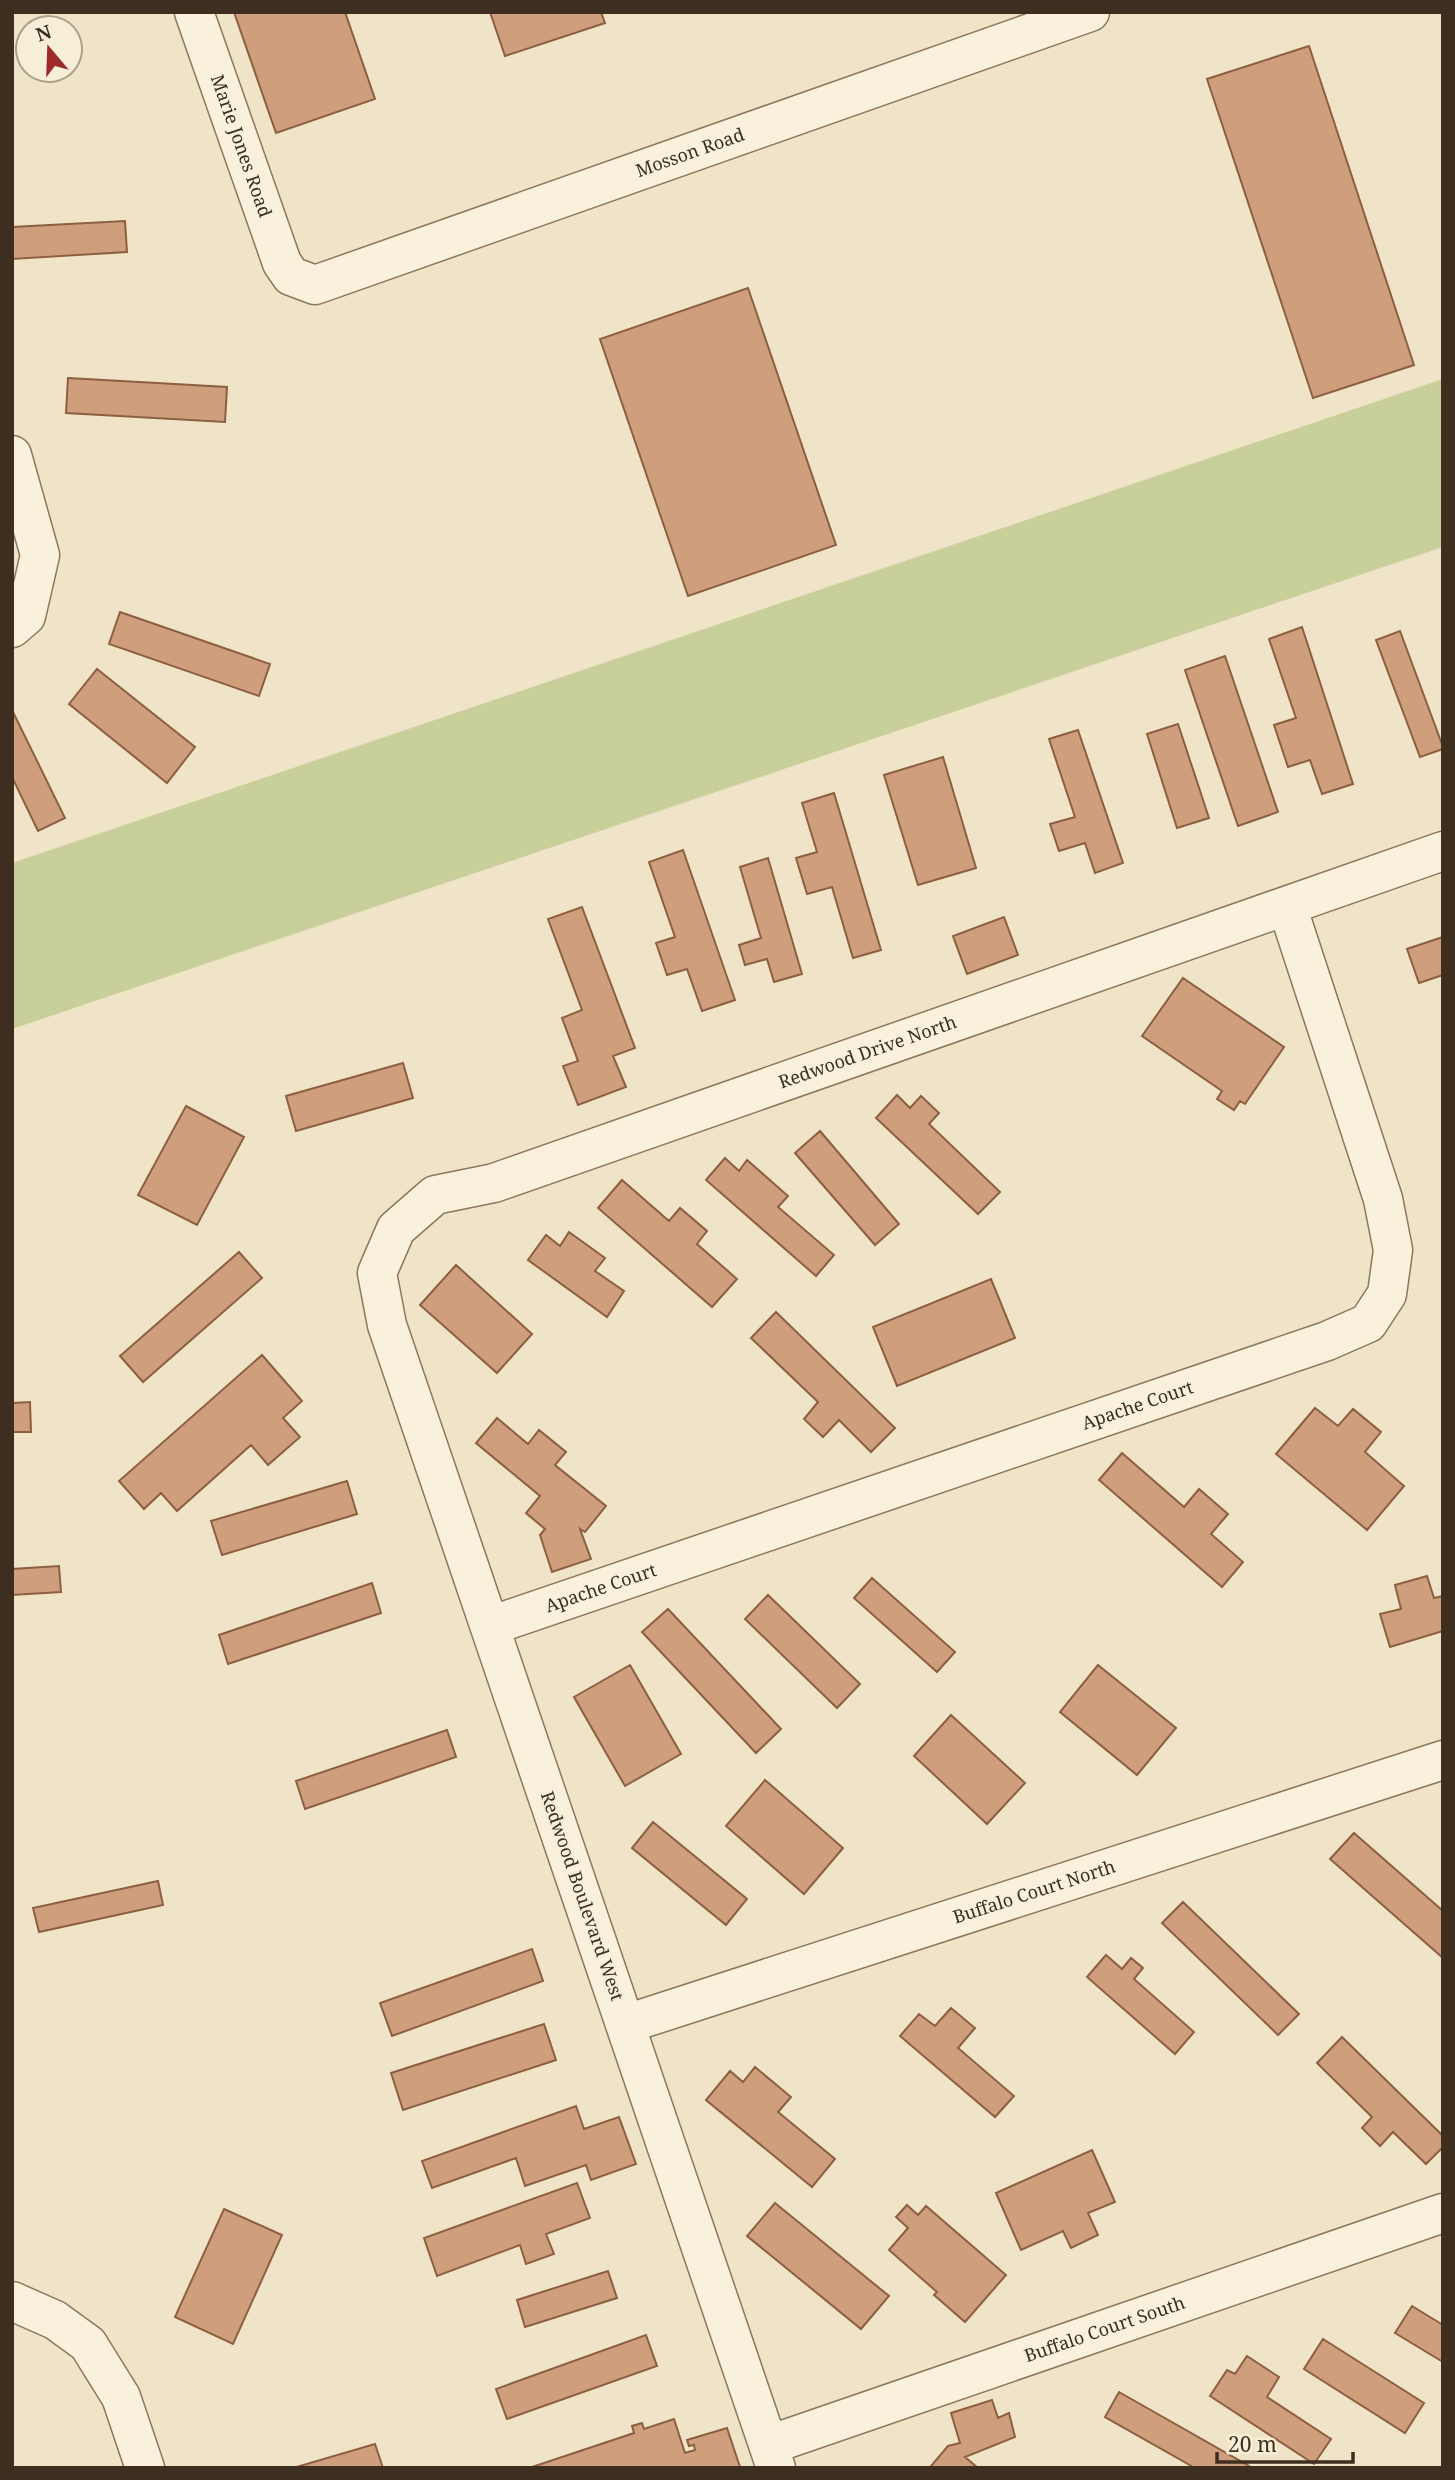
<svg xmlns="http://www.w3.org/2000/svg" width="1455" height="2480" font-family="'Noto Serif',serif">
<rect width="100%" height="100%" fill="#f0e4c8"/>
<!-- green -->
<path fill="#c9cf9b" d="M 1443,379 L 1443,547 L 12,1029 L 12,863 Z"/>
<!-- building -->
<path fill="#cf9f7d" stroke="#8d5f41" stroke-width="2" d="M 234,12 L 345,12 L 375,99 L 276,133 Z
M 490,12 L 601,12 L 605,23 L 505,56 Z
M 1309,46 L 1414,365 L 1313,398 L 1207,79 Z
M 125,221 L 127,252 L 12,259 L 12,227 Z
M 748,288 L 836,545 L 688,596 L 600,339 Z
M 68,378 L 227,387 L 225,422 L 66,413 Z
M 120,612 L 270,664 L 259,696 L 109,644 Z
M 1302,627 L 1353,784 L 1322,794 L 1310,760 L 1288,767 L 1274,725 L 1296,718 L 1269,639 Z
M 1400,631 L 1443,747 L 1443,749 L 1420,757 L 1376,640 Z
M 1225,656 L 1278,812 L 1238,826 L 1185,670 Z
M 97,669 L 195,747 L 167,783 L 69,704 Z
M 12,710 L 65,818 L 38,831 L 12,777 Z
M 1178,724 L 1209,818 L 1177,828 L 1147,734 Z
M 1078,730 L 1123,863 L 1095,873 L 1085,843 L 1059,851 L 1050,824 L 1075,817 L 1049,739 Z
M 943,757 L 976,868 L 918,885 L 884,775 Z
M 834,793 L 881,950 L 853,958 L 832,887 L 807,894 L 796,858 L 817,852 L 802,803 Z
M 683,850 L 735,1000 L 702,1011 L 687,969 L 667,975 L 656,943 L 675,937 L 649,862 Z
M 768,858 L 802,974 L 774,982 L 767,959 L 745,965 L 739,945 L 761,938 L 740,867 Z
M 582,907 L 635,1048 L 613,1056 L 626,1087 L 578,1105 L 563,1066 L 578,1061 L 562,1018 L 582,1010 L 548,919 Z
M 1004,917 L 1018,955 L 967,974 L 953,936 Z
M 1443,937 L 1443,975 L 1419,983 L 1407,949 Z
M 1183,978 L 1284,1047 L 1245,1104 L 1240,1101 L 1234,1110 L 1217,1099 L 1222,1091 L 1142,1036 Z
M 403,1063 L 413,1098 L 296,1131 L 286,1096 Z
M 897,1095 L 910,1108 L 921,1096 L 939,1113 L 929,1124 L 1000,1192 L 978,1214 L 876,1118 Z
M 186,1106 L 244,1137 L 197,1225 L 138,1195 Z
M 820,1131 L 899,1224 L 875,1245 L 795,1153 Z
M 725,1158 L 739,1171 L 747,1160 L 788,1196 L 778,1207 L 834,1255 L 816,1276 L 706,1180 Z
M 622,1180 L 669,1221 L 680,1208 L 707,1231 L 697,1244 L 737,1279 L 712,1307 L 598,1208 Z
M 569,1232 L 605,1258 L 595,1271 L 624,1291 L 607,1317 L 528,1260 L 546,1235 L 560,1246 Z
M 239,1252 L 262,1278 L 143,1382 L 120,1356 Z
M 456,1265 L 532,1334 L 497,1373 L 420,1305 Z
M 991,1279 L 1015,1338 L 897,1386 L 873,1327 Z
M 776,1312 L 895,1428 L 871,1452 L 839,1420 L 823,1437 L 804,1419 L 818,1402 L 751,1338 Z
M 262,1355 L 302,1401 L 283,1418 L 300,1437 L 268,1465 L 251,1445 L 177,1511 L 161,1493 L 144,1509 L 119,1481 Z
M 30,1402 L 31,1432 L 12,1432 L 12,1403 Z
M 1315,1408 L 1338,1426 L 1353,1409 L 1381,1432 L 1365,1452 L 1404,1486 L 1367,1530 L 1276,1454 Z
M 497,1418 L 528,1444 L 539,1430 L 566,1452 L 555,1465 L 606,1506 L 585,1532 L 580,1529 L 591,1559 L 552,1572 L 540,1535 L 545,1529 L 526,1513 L 540,1496 L 476,1443 Z
M 1122,1453 L 1184,1507 L 1199,1489 L 1228,1514 L 1211,1534 L 1243,1562 L 1222,1587 L 1099,1480 Z
M 347,1481 L 357,1514 L 222,1555 L 211,1521 Z
M 59,1566 L 61,1592 L 12,1595 L 12,1569 Z
M 1427,1576 L 1434,1598 L 1443,1596 L 1443,1631 L 1390,1647 L 1380,1614 L 1401,1609 L 1395,1585 Z
M 872,1578 L 955,1652 L 937,1672 L 854,1598 Z
M 372,1583 L 381,1613 L 228,1664 L 219,1635 Z
M 768,1595 L 860,1684 L 837,1708 L 745,1619 Z
M 668,1609 L 781,1729 L 756,1753 L 642,1632 Z
M 630,1665 L 681,1754 L 625,1786 L 574,1697 Z
M 1098,1665 L 1176,1728 L 1137,1775 L 1060,1712 Z
M 951,1715 L 1025,1783 L 987,1824 L 914,1756 Z
M 447,1730 L 456,1757 L 305,1809 L 296,1781 Z
M 765,1780 L 843,1848 L 804,1894 L 726,1826 Z
M 653,1822 L 747,1899 L 726,1925 L 632,1848 Z
M 1354,1833 L 1443,1911 L 1443,1958 L 1330,1859 Z
M 158,1881 L 163,1905 L 39,1932 L 33,1908 Z
M 1183,1902 L 1299,2014 L 1278,2035 L 1162,1923 Z
M 532,1949 L 543,1981 L 392,2036 L 380,2003 Z
M 1106,1955 L 1122,1969 L 1131,1958 L 1143,1968 L 1134,1979 L 1194,2032 L 1175,2054 L 1087,1977 Z
M 951,2008 L 975,2028 L 958,2048 L 1014,2096 L 995,2117 L 900,2036 L 919,2014 L 935,2026 Z
M 544,2024 L 556,2060 L 403,2110 L 391,2073 Z
M 1342,2037 L 1443,2136 L 1443,2147 L 1426,2164 L 1393,2132 L 1380,2146 L 1362,2128 L 1372,2117 L 1317,2063 Z
M 755,2067 L 791,2097 L 778,2112 L 835,2159 L 812,2187 L 706,2100 L 730,2071 L 743,2082 Z
M 576,2106 L 584,2129 L 619,2117 L 636,2164 L 591,2180 L 586,2165 L 525,2186 L 516,2158 L 432,2188 L 422,2161 Z
M 1092,2150 L 1115,2202 L 1088,2213 L 1098,2235 L 1071,2248 L 1063,2231 L 1021,2250 L 996,2193 Z
M 577,2183 L 590,2218 L 546,2234 L 554,2254 L 526,2264 L 520,2245 L 437,2276 L 424,2238 Z
M 775,2203 L 889,2296 L 861,2329 L 747,2236 Z
M 907,2205 L 918,2215 L 926,2206 L 1006,2275 L 965,2322 L 934,2295 L 937,2292 L 889,2250 L 908,2228 L 896,2217 Z
M 224,2209 L 282,2235 L 233,2344 L 175,2317 Z
M 608,2271 L 617,2298 L 525,2327 L 517,2300 Z
M 1412,2306 L 1443,2325 L 1443,2362 L 1395,2333 Z
M 646,2335 L 657,2366 L 507,2419 L 496,2389 Z
M 1323,2339 L 1424,2403 L 1405,2433 L 1304,2369 Z
M 1247,2356 L 1279,2377 L 1267,2397 L 1331,2439 L 1314,2464 L 1210,2396 L 1227,2370 L 1235,2374 Z
M 1119,2392 L 1249,2466 L 1248,2468 L 1195,2468 L 1105,2417 Z
M 992,2400 L 998,2418 L 1009,2413 L 1015,2437 L 965,2457 L 978,2468 L 934,2468 L 931,2466 L 948,2446 L 960,2443 L 951,2413 Z
M 674,2419 L 685,2453 L 695,2450 L 694,2445 L 689,2446 L 687,2440 L 727,2428 L 740,2467 L 529,2468 L 634,2433 L 632,2426 L 642,2423 L 644,2429 Z
M 375,2444 L 383,2468 L 293,2468 Z"/>
<g fill="none" stroke-linecap="round" stroke-linejoin="round">
<defs>
<g id="street">
<path id="s1" d="M 194,12 L 282,263 L 291,276 L 315,285 L 1090,12"/>
<path d="M 12,455 L 40,555 L 26,616 L 12,628"/>
<path id="s2" d="M 490,1626 L 1327,1341 L 1368,1323 L 1387,1294 L 1393,1250 L 1383,1199 L 1287,906"/>
<path id="s3" d="M 626,2024 L 1443,1760"/>
<path d="M 12,2301 L 55,2320 L 88,2344 L 121,2397 L 145,2468"/>
<path id="s4" d="M 769,2445 L 1443,2213"/>
<path id="s5" d="M 776,2468 L 387,1325 L 377,1273 L 396,1229 L 435,1195 L 494,1183 L 1443,851"/>
</g>
</defs>
<!-- street casing -->
<use href="#street" stroke="#8d765c" stroke-width="41"/>
<!-- street -->
<use href="#street" stroke="#faf1dc" stroke-width="38"/>
</g>
<g text-anchor="middle" stroke-width="5" stroke-linejoin="round" paint-order="stroke">
<!-- street labels -->
<g font-size="18" fill="#3d2e20" stroke="#f7eed8">
<text dy="6" stroke="none"><textPath href="#s1" startOffset="142">Marie Jones Road</textPath></text>
<text dy="6" stroke="none"><textPath href="#s1" startOffset="705">Mosson Road</textPath></text>
<text dy="6" stroke="none"><textPath href="#s5" startOffset="1816">Redwood Drive North</textPath></text>
<text dy="6" stroke="none"><textPath href="#s2" startOffset="684">Apache Court</textPath></text>
<text dy="6" stroke="none"><textPath href="#s2" startOffset="117">Apache Court</textPath></text>
<text dy="6" stroke="none"><textPath href="#s3" startOffset="429">Buffalo Court North</textPath></text>
<text transform="translate(582 1896) rotate(71)" y="6">Redwood Boulevard West</text>
<text dy="6" stroke="none"><textPath href="#s4" startOffset="355">Buffalo Court South</textPath></text>
</g>
</g>
<!-- border -->
<rect width="1455" height="2480" fill="none" stroke="#3d2e20" stroke-width="28"/>
<!-- north arrow -->
<g transform="translate(49 49) rotate(341)"><circle r="33" fill="#f7eed8" stroke="#ada18e" stroke-width="2"/>
<path d="M0-5L12 26L0 18L-12 26Z" fill="#9e2a2b"/>
<text y="-10" font-size="19" font-weight="bold" text-anchor="middle" fill="#3d2e20">N</text>
</g>
<!-- scale -->
<path d="M1217 2452v10h136v-10" fill="none" stroke="#3d2e20" stroke-width="3.5"/>
<text x="1228" y="2452" font-size="21" fill="#3d2e20" stroke="#f7eed8" stroke-width="5" paint-order="stroke">20 m</text>
</svg>
